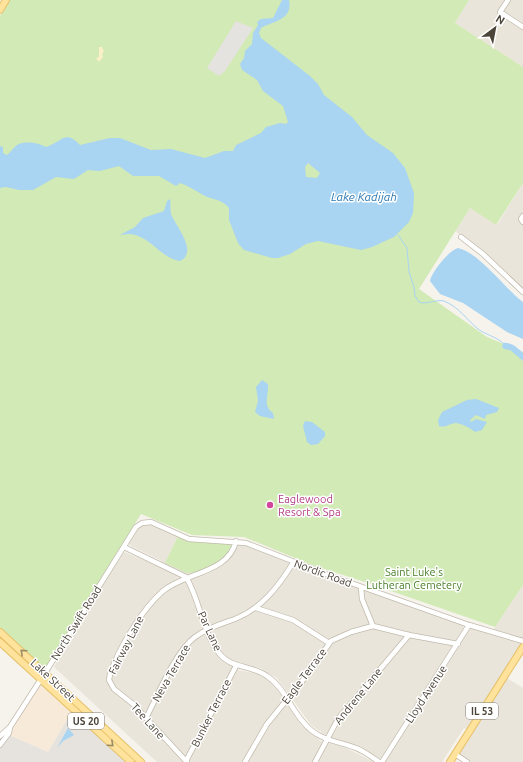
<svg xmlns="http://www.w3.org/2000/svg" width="523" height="762" font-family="Ubuntu,sans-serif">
<rect width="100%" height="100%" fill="#f6f3ec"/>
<!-- residential -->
<path fill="#eae5da" d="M 469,0 L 523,0 L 523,67 L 455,23 Z
M 523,183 L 523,289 L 482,251 L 455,231 L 470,208 L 497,225 Z
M 149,524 L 178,536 L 165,563 L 242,544 L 284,561 L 462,624 L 464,628 L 467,625 L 523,644 L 468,730 L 464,728 L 442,762 L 385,762 L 358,746 L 331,738 L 347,712 L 373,681 L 369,677 L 342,709 L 326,734 L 324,734 L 311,725 L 277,678 L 260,668 L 239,663 L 238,670 L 259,674 L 273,683 L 301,725 L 326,745 L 328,743 L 346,748 L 374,762 L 157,762 L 54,667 L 84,613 L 124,552 L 158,566 L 162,561 L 131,546 L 129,543 L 138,528 L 141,525 Z
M 523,585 L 523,639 L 493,631 L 495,627 Z
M 505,677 L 523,688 L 523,762 L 466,762 L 455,755 Z"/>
<!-- commercial -->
<path fill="#f7ead8" d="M 41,682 L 73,710 L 48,752 L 7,734 Z"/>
<!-- industrial -->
<path fill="#e6e2dd" d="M 73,710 L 129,762 L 0,762 L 0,743 L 7,734 L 48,752 Z"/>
<!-- green -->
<path fill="#d2eab5" d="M 10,0 L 469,0 L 455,23 L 523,67 L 523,183 L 496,225 L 470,208 L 419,289 L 487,337 L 523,352 L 523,585 L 495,627 L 365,582 L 312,565 L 244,537 L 192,535 L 141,514 L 46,667 L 39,667 L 0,630 L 0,16 Z
M 178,536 L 232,544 L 233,545 C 225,561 206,573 187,573 L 165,563 Z"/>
<!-- sand -->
<path fill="#f9efc9" d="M 99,47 L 102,47 L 104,52 L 102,53 L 103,57 L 99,62 L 96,58 L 99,57 Z"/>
<!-- parking -->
<path fill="#e5e3e0" d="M 236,21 L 253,28 L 225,71 L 219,76 L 207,68 Z"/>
<!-- water -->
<path fill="#a9d4f2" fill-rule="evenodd" d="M 282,0 L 289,0 C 293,20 274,21 261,28 L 259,33 L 261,38 L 310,76 L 318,84 L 324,95 L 352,117 L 367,135 L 393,153 L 405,168 L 414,193 L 413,213 L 409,222 L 394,237 L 372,247 L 361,250 L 318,241 L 306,244 L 290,254 L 278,258 L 272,258 L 244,250 L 238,243 L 229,220 L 229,208 C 222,199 213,200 203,195 C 196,191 189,186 180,183 L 176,186 L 159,176 L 133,176 L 119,166 L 100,171 L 88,170 L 74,179 L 56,177 L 33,190 L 19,190 L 6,187 L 0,188 L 0,146 L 3,147 L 3,153 L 7,155 C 11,152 13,148 17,145 C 24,140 39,143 46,147 C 62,142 65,129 80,145 L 110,138 L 120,138 L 151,150 L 171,149 L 205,158 L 224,151 L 233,151 L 236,145 L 261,133 L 266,127 L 280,123 L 286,124 L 288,122 L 283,106 L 263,91 L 257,80 L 242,70 L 240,64 L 244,58 L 245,51 L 252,44 L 253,33 L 258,25 L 257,22 L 261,19 L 273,18 ZM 308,163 L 320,173 L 317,178 L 306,177 L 305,167 Z
M 170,199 C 171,204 170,209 171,214 C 175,225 199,252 180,261 C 160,258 150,235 129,234 C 126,234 123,235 120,235 L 135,227 L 143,218 L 164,211 L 167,201 Z
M 458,248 C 480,253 504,288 523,302 L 523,339 L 507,332 L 463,303 L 440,294 L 430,281 C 431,273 449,250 458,248 Z
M 503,343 C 511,342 517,347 523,353 L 523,361 L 510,350 L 504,349 L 502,347 Z
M 262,380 L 268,384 C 269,395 262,406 273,413 L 274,419 L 260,416 L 255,412 L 258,401 L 256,387 Z
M 476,399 L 499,408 L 497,412 L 486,415 L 485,419 L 476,415 L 470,420 L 471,422 L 476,419 L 487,422 L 482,430 L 475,432 C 471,428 460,423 455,423 C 448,424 446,428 439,426 L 438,420 L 442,412 L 467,400 Z
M 305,421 L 312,422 L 325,432 L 325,436 L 318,444 L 311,445 L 307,442 L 303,426 Z
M 68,728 L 74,735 L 63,741 L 57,748 Z"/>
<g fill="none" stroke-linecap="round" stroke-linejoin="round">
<!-- stream -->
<path stroke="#a9d4f2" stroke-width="1" d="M 398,235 L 407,248 L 409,272 L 414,287 L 415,296 L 419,302 C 427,305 436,299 444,301 C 459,307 467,320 478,329 C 486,335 495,336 503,343"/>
<defs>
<path id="minor" d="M 508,0 L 500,12 L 523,27
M 523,216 L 521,219 L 523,222
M 461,237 L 483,254 L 523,292
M 124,547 L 186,577 C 200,600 202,631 219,653 C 231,669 252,665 267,676 C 287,689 292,715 311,730 C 324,741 341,742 356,748 C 364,751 372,757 379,762
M 361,587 L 362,599 L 373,626
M 256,608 L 293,620 L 329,643
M 146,718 C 158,695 175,652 195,637 C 207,628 221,624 235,619 C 262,608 278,587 293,563
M 0,736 L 10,727 L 45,673 L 136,527 L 142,523 L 151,522 L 189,539 L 246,543 L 323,573 L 469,625 L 523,641
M 0,745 L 9,733 L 10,727
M 455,754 L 467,762
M 186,761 L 236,666
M 187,762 L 133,704 L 114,689 L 109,680 L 110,674 C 119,648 142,609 163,591 C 186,572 229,573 236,541
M 245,762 L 267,724 L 307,675 L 331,641 L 351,632 L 373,626 L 409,635 L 458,644
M 315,762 L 338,719 L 409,635
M 382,762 L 469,625"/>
<path id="major" d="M 0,10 L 6,0
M 0,632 L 141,762
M 0,642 L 131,762
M 450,762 L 523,647"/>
</defs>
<!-- minor casing -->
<use href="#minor" stroke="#c2bbae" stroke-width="6"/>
<!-- major casing -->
<use href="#major" stroke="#e6c16a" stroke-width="8"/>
<!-- minor -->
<use href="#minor" stroke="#fff" stroke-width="4.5"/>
<!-- major -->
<use href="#major" stroke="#ffe39c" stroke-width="6"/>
</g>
<!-- one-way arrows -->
<defs><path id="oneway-chevron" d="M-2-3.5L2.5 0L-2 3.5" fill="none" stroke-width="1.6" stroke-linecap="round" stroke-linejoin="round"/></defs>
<g stroke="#9c8c66">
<use href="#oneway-chevron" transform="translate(23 652) rotate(-138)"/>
<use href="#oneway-chevron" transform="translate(111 744) rotate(42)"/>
</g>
<!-- markers -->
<circle fill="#d1479c" stroke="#fff" stroke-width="1.5" cx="270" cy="505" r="4"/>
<g text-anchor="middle" stroke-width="3" stroke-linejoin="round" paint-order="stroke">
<!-- shield labels -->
<g fill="#fff" stroke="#817c74" stroke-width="1">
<rect x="466" y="703" width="32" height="16" rx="3"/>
<rect x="68" y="713" width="36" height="16" rx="3"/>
</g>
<g font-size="10" font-weight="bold" fill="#4b4439">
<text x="482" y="715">IL 53</text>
<text x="86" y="725">US 20</text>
</g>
<!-- hotel labels -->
<g font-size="11" fill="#b23c85" stroke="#fff" text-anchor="start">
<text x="278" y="503">Eaglewood<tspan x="278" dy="13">Resort &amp; Spa</tspan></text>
</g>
<!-- park labels -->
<g font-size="11" fill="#4a7f2a" stroke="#fff">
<text x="414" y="576">Saint Luke's<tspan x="414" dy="13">Lutheran Cemetery</tspan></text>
</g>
<!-- street labels -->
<g font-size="11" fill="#4b4439" stroke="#fff">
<text transform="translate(323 573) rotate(20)" y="4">Nordic Road</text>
<text transform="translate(76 623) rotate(-58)" y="4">North Swift Road</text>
<text transform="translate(210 631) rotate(65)" y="4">Par Lane</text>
<text transform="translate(126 645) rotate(-63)" y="4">Fairway Lane</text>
<text transform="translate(171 673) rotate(-60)" y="4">Neva Terrace</text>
<text transform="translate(304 676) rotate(-53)" y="4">Eagle Terrace</text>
<text transform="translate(53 680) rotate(43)" y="4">Lake Street</text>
<text transform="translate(426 694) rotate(-57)" y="4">Lloyd Avenue</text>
<text transform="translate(358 696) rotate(-51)" y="4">Andrene Lane</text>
<text transform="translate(211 713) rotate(-63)" y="4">Bunker Terrace</text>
<text transform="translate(148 721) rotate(48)" y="4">Tee Lane</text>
</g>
<!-- water labels -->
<g font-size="12" font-style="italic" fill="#2e7ab2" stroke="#fff">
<text x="364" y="201">Lake Kadijah</text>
</g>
</g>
<!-- north arrow -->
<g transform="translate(495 28) rotate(32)" stroke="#ffffff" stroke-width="3" paint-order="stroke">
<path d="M0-3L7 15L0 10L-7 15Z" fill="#4b4439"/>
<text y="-6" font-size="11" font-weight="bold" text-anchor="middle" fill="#4b4439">N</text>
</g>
</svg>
